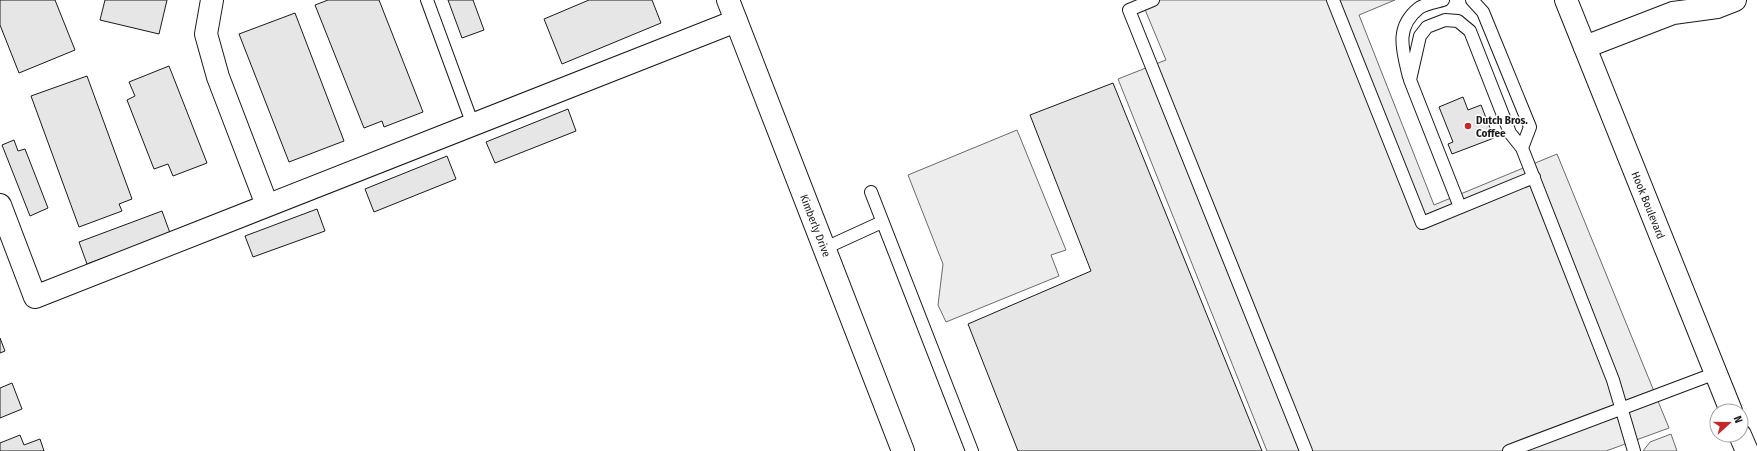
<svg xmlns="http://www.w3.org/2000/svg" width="1757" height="451" font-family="'Fira Sans Condensed',sans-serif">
<rect width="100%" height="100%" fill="#fff"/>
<!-- parking -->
<path fill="#ededed" stroke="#6a6a6a" d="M 1141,0 L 1395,0 L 1359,15 L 1434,205 L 1557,154 L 1669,428 L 1606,451 L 1267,451 L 1118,79 L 1166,60 Z
M 1017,130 L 1066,250 L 1051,255 L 1059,276 L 946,322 L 938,305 L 943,264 L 908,175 Z
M 1671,434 L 1677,451 L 1643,451 L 1650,442 Z"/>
<!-- building -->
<path fill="#e6e6e6" stroke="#1a1a1a" d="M 0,0 L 55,0 L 75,50 L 19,73 L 0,25 Z
M 105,0 L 167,0 L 159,34 L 100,20 Z
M 328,0 L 379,0 L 423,112 L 384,127 L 382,121 L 364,128 L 315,5 Z
M 448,0 L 473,0 L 484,30 L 462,38 Z
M 589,0 L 652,0 L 661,23 L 562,64 L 544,19 Z
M 295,13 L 344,141 L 289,162 L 239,34 Z
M 169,66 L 207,163 L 173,176 L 168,164 L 154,169 L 127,100 L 135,96 L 129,82 Z
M 87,76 L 132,199 L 119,204 L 122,211 L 79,227 L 31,96 Z
M 1113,83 L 1262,451 L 1018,451 L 968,324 L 1091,271 L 1030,115 Z
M 1463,97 L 1468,110 L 1481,105 L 1494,138 L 1452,154 L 1448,144 L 1453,142 L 1439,107 Z
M 568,109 L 576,131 L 495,163 L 486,142 Z
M 14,140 L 18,151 L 25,149 L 48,208 L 30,216 L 2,145 Z
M 447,156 L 456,179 L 374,212 L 365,189 Z
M 317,209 L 325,231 L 253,257 L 245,236 Z
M 162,211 L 170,233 L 87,264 L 79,242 Z
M 0,338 L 5,351 L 0,353 Z
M 12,383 L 22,409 L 0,418 L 0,388 Z
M 20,435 L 24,445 L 40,439 L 44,451 L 0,451 L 0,443 Z"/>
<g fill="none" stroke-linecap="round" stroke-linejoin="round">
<defs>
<path id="service" d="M 427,0 L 473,125
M 1153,0 L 1129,10 L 1306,451
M 1333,0 L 1422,223 L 1534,177
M 1472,0 L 1483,12 L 1530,127 L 1522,148
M 1409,77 C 1403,51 1394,28 1419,8 C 1425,4 1436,2 1443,0
M 871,192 L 972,451
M 1460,207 L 1410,80 L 1420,36 L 1427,27 L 1445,20 L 1458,21 L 1470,31 L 1510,133 L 1522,148 L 1613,380 L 1634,451
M 823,249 L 882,222
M 1509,451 L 1716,373"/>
<g id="minor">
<path d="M 212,0 L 206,34 L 218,77 L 267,205"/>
<path id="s1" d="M 728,0 L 903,451"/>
<path d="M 1585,47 L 1673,13 L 1717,7 L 1735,0"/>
<path d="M 0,205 L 35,297 L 736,21"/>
</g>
<g id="secondary">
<path id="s2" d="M 1566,0 L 1731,411"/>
<path d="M 1740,435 L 1747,451"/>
</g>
</defs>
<!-- service casing -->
<use href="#service" stroke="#1a1a1a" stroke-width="14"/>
<!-- minor casing -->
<use href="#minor" stroke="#1a1a1a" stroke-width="24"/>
<!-- secondary casing -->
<use href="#secondary" stroke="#1a1a1a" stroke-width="24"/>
<!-- service -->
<use href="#service" stroke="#fff" stroke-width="12"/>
<!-- minor -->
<use href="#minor" stroke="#fff" stroke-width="22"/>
<!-- secondary -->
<use href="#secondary" stroke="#fff" stroke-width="22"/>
</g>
<!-- markers -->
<circle fill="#c62828" stroke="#fff" stroke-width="1.5" cx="1468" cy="126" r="4"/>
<g text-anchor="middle" stroke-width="3" stroke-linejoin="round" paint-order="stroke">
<!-- poi labels -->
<g font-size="11" font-weight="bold" fill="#1a1a1a" stroke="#fff" text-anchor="start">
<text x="1476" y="124">Dutch Bros.<tspan x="1476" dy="13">Coffee</tspan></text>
</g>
<!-- street labels -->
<g font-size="11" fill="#1a1a1a" stroke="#fff">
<text dy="4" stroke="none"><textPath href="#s2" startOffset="221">Hook Boulevard</textPath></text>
<text dy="4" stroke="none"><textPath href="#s1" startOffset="242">Kimberly Drive</textPath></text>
</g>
</g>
<!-- north arrow -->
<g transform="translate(1729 423) rotate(69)"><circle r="19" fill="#ffffff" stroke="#a3a3a3"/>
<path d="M0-3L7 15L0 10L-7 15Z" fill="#c62828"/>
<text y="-6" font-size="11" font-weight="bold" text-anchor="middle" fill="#1a1a1a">N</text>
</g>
</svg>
